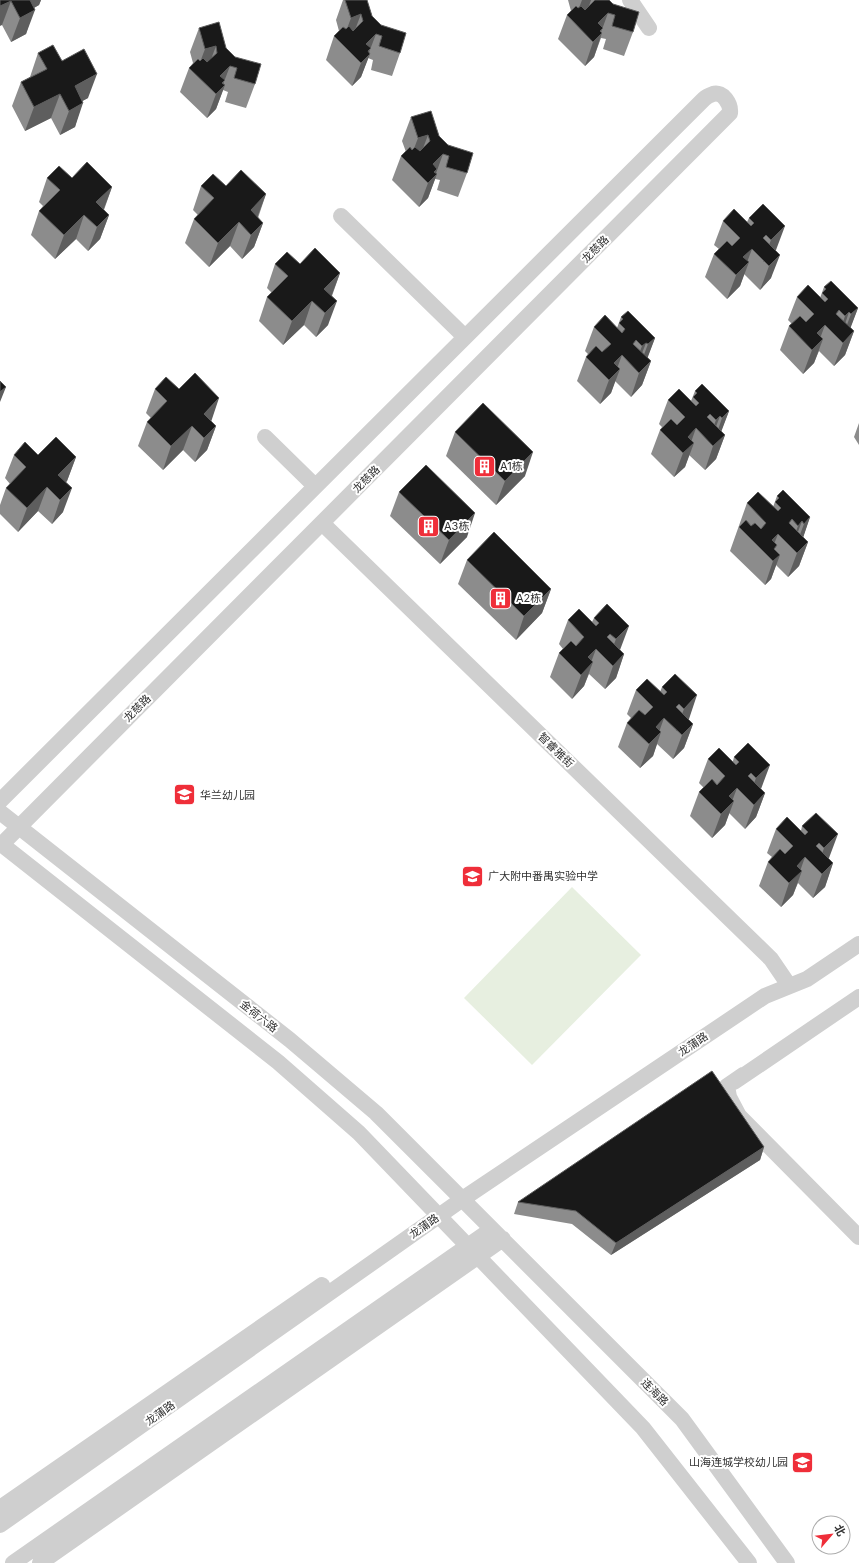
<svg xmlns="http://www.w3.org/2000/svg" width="859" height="1563" font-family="Inter,'Noto Sans SC',sans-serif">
<rect width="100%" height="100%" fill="#fff"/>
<!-- green -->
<path fill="#e7efe0" d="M 572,887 L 641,955 L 532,1065 L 464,998 Z"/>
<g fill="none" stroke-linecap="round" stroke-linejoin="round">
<!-- minor -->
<path stroke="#cfcfcf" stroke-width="16" d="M 630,0 L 649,28
M 341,216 L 465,337
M 265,437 L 315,486
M 322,523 L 771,959 L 786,981
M 0,801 L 704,99 C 706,97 710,95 713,94 C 723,91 731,104 730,113 L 2,844
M 0,812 L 290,1040 L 376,1113 L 682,1419 L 787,1563
M 0,843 L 278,1062 L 359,1133 L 643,1428 L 749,1563
M 743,1075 L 727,1086 L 729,1097 L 739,1116 L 859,1237
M 734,1082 L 859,997
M 0,1508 L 322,1285
M 0,1525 L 467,1196 L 765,996 L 807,979 L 859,944
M 13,1563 L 492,1229
M 40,1563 L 503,1239"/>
</g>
<!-- wall -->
<path fill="#8c8c8c" d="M 0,0 L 41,0 L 39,5 L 34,8 L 26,34 L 11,42 L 2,25 Z
M 343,0 L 367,0 L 372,16 L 400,53 L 392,76 L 371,70 L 373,60 L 368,58 L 361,77 L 352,86 L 326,60 L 334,36 L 339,31 L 336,20 Z
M 568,0 L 609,0 L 633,32 L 624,56 L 603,49 L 606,39 L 601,38 L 594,57 L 585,66 L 558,39 L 567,15 L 571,11 Z
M 199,28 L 226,48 L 255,84 L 246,108 L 225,102 L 228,92 L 223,90 L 216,109 L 207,118 L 180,92 L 189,68 L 193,63 L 190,52 Z
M 38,53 L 62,61 L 88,98 L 82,101 L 75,127 L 60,135 L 51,118 L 25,131 L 12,106 L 21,82 L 30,77 Z
M 411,117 L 439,136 L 467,173 L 458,197 L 437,190 L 440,180 L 435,179 L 428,198 L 419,207 L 392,180 L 401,156 L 406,152 L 402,141 Z
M 47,178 L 112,187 L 104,210 L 109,215 L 100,239 L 88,251 L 76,239 L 55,259 L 31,235 L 39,211 L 43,206 L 39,202 Z
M 201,186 L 226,186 L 266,194 L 258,218 L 263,223 L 254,247 L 242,259 L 230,246 L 209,267 L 185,243 L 194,219 L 198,215 L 193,210 Z
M 763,204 L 776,250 L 771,278 L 760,290 L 744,274 L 740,286 L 727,299 L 705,277 L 714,254 L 719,249 L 714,245 L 723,221 L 747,222 L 749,218 Z
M 275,264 L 300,264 L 340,273 L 332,296 L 328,325 L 316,337 L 304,325 L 283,345 L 259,321 L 267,297 L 272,293 L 267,288 Z
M 824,287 L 858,308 L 850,328 L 854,331 L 845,355 L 834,366 L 819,351 L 814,363 L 803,374 L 780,350 L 789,326 L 792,324 L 788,320 L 797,297 L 820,298 Z
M 621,317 L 655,338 L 647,358 L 651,361 L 642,385 L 631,397 L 615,381 L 611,393 L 600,404 L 577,381 L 586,357 L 588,354 L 585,351 L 594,327 L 617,328 Z
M 155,389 L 211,421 L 216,426 L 207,450 L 195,462 L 183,450 L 163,470 L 138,446 L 147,422 L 151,418 L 146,413 Z
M 695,391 L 729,411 L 721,431 L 725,435 L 716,459 L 705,470 L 689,455 L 685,467 L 674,477 L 651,454 L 660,430 L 662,427 L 659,424 L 668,400 L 691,401 Z
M 859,423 L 859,445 L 854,437 Z
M 455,432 L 525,476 L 496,505 L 446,456 Z
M 14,455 L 76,457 L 67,481 L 66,482 L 63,512 L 52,524 L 38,511 L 18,532 L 0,514 L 0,505 L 6,488 L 10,484 L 5,478 Z
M 399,492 L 467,537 L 440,564 L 390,516 Z
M 777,496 L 810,517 L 803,537 L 808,542 L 799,566 L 788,577 L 776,565 L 771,579 L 765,585 L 730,551 L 747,503 L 773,507 Z
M 467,560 L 551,589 L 542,613 L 516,640 L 458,584 Z
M 607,604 L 620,650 L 624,654 L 616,678 L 605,689 L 589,674 L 584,686 L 572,699 L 550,677 L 559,653 L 563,649 L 559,644 L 568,620 L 592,622 L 594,618 Z
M 675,674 L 688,719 L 693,724 L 684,748 L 673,759 L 657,744 L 653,756 L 640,768 L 618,747 L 627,723 L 631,718 L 627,714 L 636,690 L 660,692 L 662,687 Z
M 748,743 L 761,789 L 765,793 L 756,817 L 745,829 L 729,813 L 725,825 L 712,838 L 690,816 L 699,792 L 704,788 L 699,783 L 708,759 L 733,761 L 734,757 Z
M 816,813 L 829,859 L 833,863 L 825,887 L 813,898 L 798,883 L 793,895 L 781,907 L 759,886 L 768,862 L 772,857 L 767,853 L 776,829 L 801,831 L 802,826 Z
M 764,1147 L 760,1160 L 611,1255 L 572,1224 L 514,1214 L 518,1202 Z"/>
<!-- shaded-wall -->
<path fill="#5e5e5e" d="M 23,0 L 41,0 L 39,5 L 19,16 Z
M 582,0 L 591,0 L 585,18 L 574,21 Z
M 11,1 L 2,25 L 0,26 L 0,6 Z
M 35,10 L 26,34 L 11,42 L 20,18 Z
M 608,13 L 600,35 L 602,33 L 594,57 L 585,66 L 593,42 L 598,23 Z
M 361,14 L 352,38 L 342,42 L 351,18 Z
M 376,34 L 368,55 L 370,54 L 361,77 L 352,86 L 361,63 L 366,44 Z
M 216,46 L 207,70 L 196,73 L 205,49 Z
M 230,66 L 222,87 L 225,85 L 216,109 L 207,118 L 216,94 L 220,76 Z
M 97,74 L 88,98 L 68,109 L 75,86 Z
M 60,94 L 51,118 L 25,131 L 34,107 Z
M 83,103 L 75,127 L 60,135 L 69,111 Z
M 428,135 L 419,159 L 409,162 L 418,138 Z
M 443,154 L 435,176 L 437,174 L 428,198 L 419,207 L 428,183 L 433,164 Z
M 112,187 L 103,211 L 96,202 Z
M 266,194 L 257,218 L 251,210 Z
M 84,215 L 76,239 L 55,259 L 64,235 Z
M 109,215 L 100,239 L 88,251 L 97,227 Z
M 239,222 L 230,246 L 209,267 L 218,243 Z
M 263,223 L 254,247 L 242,259 L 251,235 Z
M 785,226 L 776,250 L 764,262 L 763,261 L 771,240 Z
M 752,249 L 746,265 L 749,262 L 740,286 L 727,299 L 743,257 Z
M 780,255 L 771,278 L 760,290 L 769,266 Z
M 340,273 L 331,297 L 324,289 Z
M 312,301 L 304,325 L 283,345 L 292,321 Z
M 337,301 L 328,325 L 316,337 L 325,313 Z
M 858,308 L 849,332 L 842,338 L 851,314 Z
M 849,312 L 841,336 L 838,338 L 845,316 Z
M 825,325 L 818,344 L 823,339 L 814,363 L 803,374 L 812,350 L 817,333 Z
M 854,331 L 845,355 L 834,366 L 843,343 Z
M 655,338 L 646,362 L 639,368 L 648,344 Z
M 646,343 L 637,366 L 634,368 L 642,346 Z
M 622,355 L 615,374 L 620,369 L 611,393 L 600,404 L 609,380 L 614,363 Z
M 651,361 L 642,385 L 631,397 L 639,373 Z
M 6,387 L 0,402 L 0,392 Z
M 219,398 L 211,422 L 204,414 Z
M 729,411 L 720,435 L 714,442 L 722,418 Z
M 720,416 L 711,440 L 708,441 L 716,420 Z
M 192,426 L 183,450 L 163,470 L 171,446 Z
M 216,426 L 207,450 L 195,462 L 204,438 Z
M 696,428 L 689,448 L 694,443 L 685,467 L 674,477 L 683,453 L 688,437 Z
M 725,435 L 716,459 L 705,470 L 713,446 Z
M 533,452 L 525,476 L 496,505 L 505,481 Z
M 76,457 L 67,481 L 54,494 L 58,475 Z
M 47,487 L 38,511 L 18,532 L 27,508 Z
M 72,488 L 63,512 L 52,524 L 60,500 Z
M 475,513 L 467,537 L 440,564 L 449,540 Z
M 810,517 L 802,541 L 795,548 L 804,524 Z
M 802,521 L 793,545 L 790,547 L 798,526 Z
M 778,534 L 769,557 L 772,540 Z
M 808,542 L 799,566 L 788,577 L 797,553 Z
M 780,555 L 771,579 L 765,585 L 773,561 Z
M 551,589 L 542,613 L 516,640 L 524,616 Z
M 629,626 L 620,650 L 609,661 L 608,660 L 616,639 Z
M 596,649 L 590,665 L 593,662 L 584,686 L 572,699 L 588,657 Z
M 624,654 L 616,678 L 605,689 L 613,666 Z
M 697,695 L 689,719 L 677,731 L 676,730 L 684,709 Z
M 664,718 L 658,735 L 661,732 L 653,756 L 640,768 L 656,727 Z
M 693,724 L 684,748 L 673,759 L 682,735 Z
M 770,765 L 761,789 L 749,800 L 748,799 L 756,778 Z
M 737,788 L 731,804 L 734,801 L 725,825 L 712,838 L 721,814 L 729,796 Z
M 765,793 L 756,817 L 745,829 L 754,805 Z
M 838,834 L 829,858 L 818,870 L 817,869 L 824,848 Z
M 805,857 L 799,874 L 802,871 L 793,895 L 781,907 L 789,883 L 797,866 Z
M 833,863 L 825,887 L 813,898 L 822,874 Z
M 764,1147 L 760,1160 L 611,1255 L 616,1243 Z"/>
<!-- building -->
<path fill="#191919" stroke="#5e5e5e" d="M 0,0 L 30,0 L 35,10 L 20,18 L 11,1 L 0,6 Z
M 345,0 L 367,0 L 372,16 L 381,25 L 406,33 L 400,53 L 379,46 L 382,36 L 376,34 L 366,44 L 371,48 L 368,51 L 370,54 L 361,63 L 334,36 L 343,27 L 346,29 L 349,26 L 353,31 L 363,21 L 361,14 L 351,18 Z
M 595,0 L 609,0 L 613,4 L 639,12 L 633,32 L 612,26 L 615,15 L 608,13 L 598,23 L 603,28 L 600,31 L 602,33 L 593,42 L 567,15 L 576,6 L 578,8 L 581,6 L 585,10 Z
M 219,22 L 226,48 L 235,57 L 261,64 L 255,84 L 234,78 L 237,68 L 230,66 L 220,76 L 225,80 L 222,83 L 225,85 L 216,94 L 189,68 L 198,59 L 200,61 L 203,58 L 207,62 L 217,53 L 216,46 L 205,49 L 199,28 Z
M 53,45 L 62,61 L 84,49 L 97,74 L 75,86 L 83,103 L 69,111 L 60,94 L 34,107 L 21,82 L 47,69 L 38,53 Z
M 431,111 L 439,136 L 448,145 L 473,153 L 467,173 L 446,167 L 449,156 L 443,154 L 433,164 L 437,169 L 434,172 L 437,174 L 428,183 L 401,156 L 410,147 L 412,150 L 415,147 L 420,151 L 430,141 L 428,135 L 418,138 L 411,117 Z
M 87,162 L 112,187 L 96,202 L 109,215 L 97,227 L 84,215 L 64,235 L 39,211 L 60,190 L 47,178 L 59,166 L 72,178 Z
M 241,170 L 266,194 L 251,210 L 263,223 L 251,235 L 239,222 L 218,243 L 194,219 L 214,198 L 201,186 L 213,174 L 226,186 Z
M 763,204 L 785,226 L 771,240 L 766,235 L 763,238 L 780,255 L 769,266 L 752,249 L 743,257 L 749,262 L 736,275 L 714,254 L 727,241 L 732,246 L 740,238 L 723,221 L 734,209 L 751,226 L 754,223 L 749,218 Z
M 315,248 L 340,273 L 324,289 L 337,301 L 325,313 L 312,301 L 292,321 L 267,297 L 288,276 L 275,264 L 287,252 L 300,264 Z
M 831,281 L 858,308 L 851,314 L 849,312 L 845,316 L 839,310 L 836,314 L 854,331 L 843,343 L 825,325 L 817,333 L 823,339 L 812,350 L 789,326 L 800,316 L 806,322 L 814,314 L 797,297 L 808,285 L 825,302 L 828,299 L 822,293 L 826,289 L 824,287 Z
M 628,311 L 655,338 L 648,344 L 646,343 L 642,346 L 636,340 L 633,344 L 651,361 L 639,373 L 622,355 L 614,363 L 620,369 L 609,380 L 586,357 L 596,346 L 602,352 L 611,344 L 594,327 L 605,315 L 622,333 L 625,329 L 619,323 L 623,319 L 621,317 Z
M 195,373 L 219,398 L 204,414 L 216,426 L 204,438 L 192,426 L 171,446 L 147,422 L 167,401 L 155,389 L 166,377 L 179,389 Z
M 0,381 L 6,387 L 0,392 Z
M 702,384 L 729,411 L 722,418 L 720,416 L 716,420 L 710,414 L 707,417 L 725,435 L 713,446 L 696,428 L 688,437 L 694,443 L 683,453 L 660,430 L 671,419 L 677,425 L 685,417 L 668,400 L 679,389 L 696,406 L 699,403 L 693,397 L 697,393 L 695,391 Z
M 483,403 L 533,452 L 505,481 L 455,432 Z
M 56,437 L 76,457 L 58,475 L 72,488 L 60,500 L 47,487 L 27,508 L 6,488 L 26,467 L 14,455 L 25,442 L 38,455 Z
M 426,465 L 475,513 L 449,540 L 399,492 Z
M 783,490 L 810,517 L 804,524 L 802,521 L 798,526 L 792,519 L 789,523 L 808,542 L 797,553 L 778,534 L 772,540 L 777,545 L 774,549 L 780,555 L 773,561 L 739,527 L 746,520 L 751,526 L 755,523 L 761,529 L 766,523 L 747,503 L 758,492 L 778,511 L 781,508 L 775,502 L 779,498 L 777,496 Z
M 494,532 L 551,589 L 524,616 L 467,560 Z
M 607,604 L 629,626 L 616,639 L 610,634 L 607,637 L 624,654 L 613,666 L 596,649 L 588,657 L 593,662 L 581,675 L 559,653 L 571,641 L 576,646 L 584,637 L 568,620 L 579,609 L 596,626 L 599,623 L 594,618 Z
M 675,674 L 697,695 L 684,709 L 679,704 L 676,707 L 693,724 L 682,735 L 664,718 L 656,727 L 661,732 L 649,744 L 627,723 L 639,710 L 645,715 L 653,707 L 636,690 L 647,679 L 664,695 L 667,692 L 662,687 Z
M 748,743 L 770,765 L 756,778 L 751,773 L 748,776 L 765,793 L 754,805 L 737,788 L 729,796 L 734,801 L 721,814 L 699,792 L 712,779 L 717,785 L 725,776 L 708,759 L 719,748 L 736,765 L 739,762 L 734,757 Z
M 816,813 L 838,834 L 824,848 L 819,843 L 816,846 L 833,863 L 822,874 L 805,857 L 797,866 L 802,871 L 789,883 L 768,862 L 780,849 L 785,854 L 793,846 L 776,829 L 787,817 L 805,835 L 808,832 L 802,826 Z
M 712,1071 L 764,1147 L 616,1243 L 576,1211 L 518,1202 Z"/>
<!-- icons -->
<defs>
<symbol id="building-square" viewBox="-11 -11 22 22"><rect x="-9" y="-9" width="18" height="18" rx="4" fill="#ef2e39" stroke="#fff"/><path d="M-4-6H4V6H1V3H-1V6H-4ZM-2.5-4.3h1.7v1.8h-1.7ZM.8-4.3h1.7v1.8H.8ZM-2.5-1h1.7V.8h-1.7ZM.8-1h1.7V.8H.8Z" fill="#fff"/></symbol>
<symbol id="school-square" viewBox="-11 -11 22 22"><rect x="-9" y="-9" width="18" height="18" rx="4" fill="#ef2e39" stroke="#fff"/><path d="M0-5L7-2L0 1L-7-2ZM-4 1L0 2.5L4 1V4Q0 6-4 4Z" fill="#fff"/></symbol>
</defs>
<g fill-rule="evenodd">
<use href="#building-square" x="472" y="454" width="25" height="25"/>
<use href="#building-square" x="416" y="514" width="25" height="25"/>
<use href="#building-square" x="488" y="586" width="25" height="25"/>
<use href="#school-square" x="172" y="782" width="25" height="25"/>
<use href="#school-square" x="460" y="864" width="25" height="25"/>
<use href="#school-square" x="790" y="1450" width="25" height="25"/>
</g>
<g text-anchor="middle" stroke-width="4" stroke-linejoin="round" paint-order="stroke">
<!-- street labels -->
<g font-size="11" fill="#323232" stroke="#fff">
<text transform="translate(595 249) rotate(-45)" y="4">龙慈路</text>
<text transform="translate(366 479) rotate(-45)" y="4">龙慈路</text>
<text transform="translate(137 708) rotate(-45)" y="4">龙慈路</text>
<text transform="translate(556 750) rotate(44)" y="4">智睿雅街</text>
<text transform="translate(259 1016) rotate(38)" y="4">金荷六路</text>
<text transform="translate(693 1044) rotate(-34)" y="4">龙蒲路</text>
<text transform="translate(424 1226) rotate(-35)" y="4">龙蒲路</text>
<text transform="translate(655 1392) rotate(45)" y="4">连海路</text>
<text transform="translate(160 1413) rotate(-35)" y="4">龙蒲路</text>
</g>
<!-- poi labels -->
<g font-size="11" fill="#323232" stroke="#fff" text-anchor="start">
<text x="500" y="470">A1栋</text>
<text x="444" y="530">A3栋</text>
<text x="516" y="602">A2栋</text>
<text x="200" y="799">华兰幼儿园</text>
<text x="488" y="880">广大附中番禺实验中学</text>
<text x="788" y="1466" text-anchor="end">山海连城学校幼儿园</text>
</g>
</g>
<!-- north arrow -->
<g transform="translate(831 1535) rotate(62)"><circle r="19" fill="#ffffff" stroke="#adadad"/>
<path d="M0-3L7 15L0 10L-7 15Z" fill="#ef2e39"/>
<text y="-6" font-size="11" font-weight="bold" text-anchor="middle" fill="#323232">北</text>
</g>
</svg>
